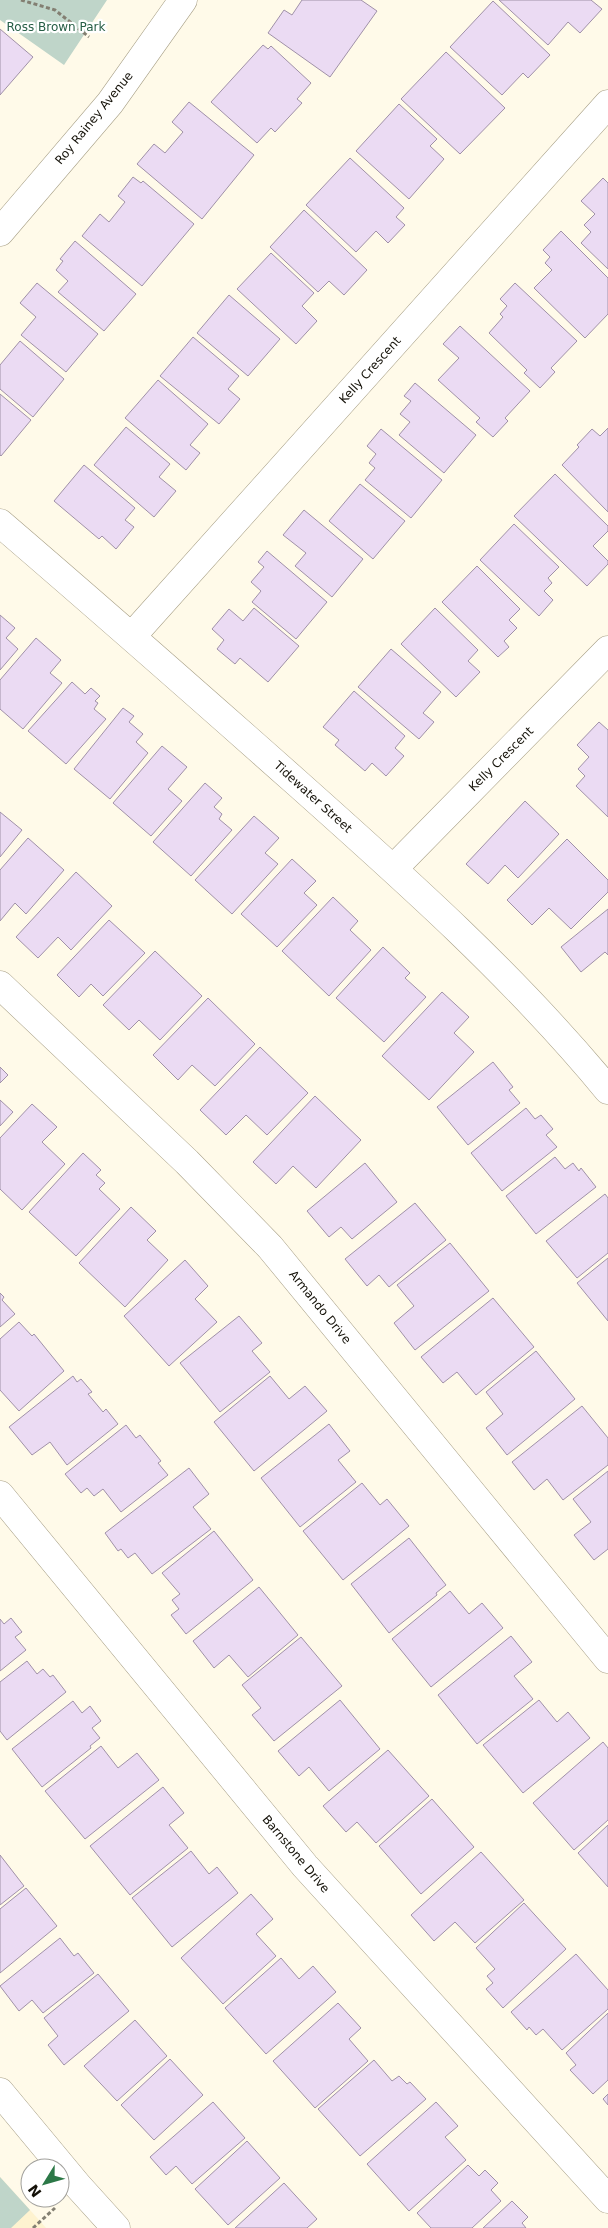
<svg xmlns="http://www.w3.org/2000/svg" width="608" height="2228" font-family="'DejaVu Sans',sans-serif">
<rect width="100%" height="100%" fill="#fffae9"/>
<!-- built -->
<path fill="#fef3d0" d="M 0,2177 L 30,2210 L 46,2228 L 0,2228 Z"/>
<!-- green -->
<path fill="#bfd5c9" d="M 0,0 L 107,0 L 64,65 L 0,20 Z
M 0,2177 L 30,2210 L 11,2228 L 0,2228 Z"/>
<!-- building -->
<path fill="#ebdbf3" stroke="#a091a8" d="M 302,0 L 361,0 L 377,11 L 330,77 L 268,33 L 284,10 L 292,15 Z
M 499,0 L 591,0 L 602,9 L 580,33 L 568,22 L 548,45 Z
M 493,1 L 550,55 L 528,78 L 523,73 L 502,95 L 450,47 Z
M 0,29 L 33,57 L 0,95 Z
M 263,45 L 268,49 L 271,46 L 311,83 L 297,99 L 302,103 L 275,132 L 271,128 L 257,143 L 211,102 Z
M 446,52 L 505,108 L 460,154 L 401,99 Z
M 189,102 L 254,155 L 202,219 L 137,164 L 154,144 L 165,153 L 183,132 L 172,122 Z
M 399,104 L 437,139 L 430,146 L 444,159 L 409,199 L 356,151 Z
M 350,158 L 404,208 L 396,217 L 405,225 L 388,243 L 376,231 L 356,252 L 306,205 Z
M 133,177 L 141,183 L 143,181 L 194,224 L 142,286 L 82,236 L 100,214 L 109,222 L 125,202 L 118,196 Z
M 603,178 L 608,183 L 608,269 L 581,243 L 591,232 L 584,225 L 595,214 L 581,201 Z
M 304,210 L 367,270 L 344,295 L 329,281 L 318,292 L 270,247 Z
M 561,231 L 608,278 L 608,314 L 585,338 L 534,288 L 552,270 L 545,263 L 550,257 L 543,250 Z
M 75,241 L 136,294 L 104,331 L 58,292 L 68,281 L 56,270 L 63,261 L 60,259 Z
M 271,253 L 314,293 L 302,306 L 317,321 L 296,344 L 237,289 Z
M 37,283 L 98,334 L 66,372 L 21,335 L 36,317 L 20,303 Z
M 515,283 L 577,341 L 551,368 L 555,372 L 540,388 L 524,373 L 527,370 L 489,333 L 503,317 L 500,314 L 507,306 L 500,299 Z
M 229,295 L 280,339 L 248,376 L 197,333 Z
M 460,326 L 530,391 L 505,418 L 508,421 L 493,437 L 476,422 L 480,418 L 438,380 L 459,358 L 443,344 Z
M 193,337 L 239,376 L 228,389 L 240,399 L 219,424 L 160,376 Z
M 20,341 L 64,379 L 33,417 L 0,389 L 0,365 Z
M 158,380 L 208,424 L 190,445 L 200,453 L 186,470 L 125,418 Z
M 415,383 L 476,435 L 444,473 L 399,435 L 410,422 L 400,414 L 411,401 L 404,396 Z
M 0,394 L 31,420 L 1,456 L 0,455 Z
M 126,427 L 170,464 L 159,477 L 176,491 L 154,517 L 94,465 Z
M 608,428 L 608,512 L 562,465 L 579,447 L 577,445 L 592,429 L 600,436 Z
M 381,429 L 442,480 L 411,518 L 365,480 L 375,468 L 369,463 L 376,454 L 367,446 Z
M 84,465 L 135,508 L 125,520 L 134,527 L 116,549 L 102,536 L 99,539 L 54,501 Z
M 555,474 L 608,526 L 608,531 L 593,546 L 608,561 L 608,564 L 587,586 L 514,516 Z
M 360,484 L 405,521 L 373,559 L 329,521 Z
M 304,510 L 363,559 L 332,597 L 295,566 L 306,553 L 283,535 Z
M 514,524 L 559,567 L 548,578 L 552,583 L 544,591 L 553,600 L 539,616 L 480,560 Z
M 267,551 L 327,602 L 296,639 L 252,602 L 261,591 L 251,582 L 264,567 L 258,562 Z
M 477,566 L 520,609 L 509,620 L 517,628 L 504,641 L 509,647 L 498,657 L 442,602 Z
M 254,608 L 299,646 L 268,682 L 240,658 L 235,664 L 217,649 L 224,640 L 212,629 L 229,609 L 243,621 Z
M 435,608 L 478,650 L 468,661 L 480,672 L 456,697 L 401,644 Z
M 0,615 L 15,628 L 6,638 L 18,649 L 0,670 Z
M 36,638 L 61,660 L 50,673 L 62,683 L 23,729 L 0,709 L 0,680 Z
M 391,649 L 441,692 L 423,713 L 434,722 L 419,739 L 358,687 Z
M 72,682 L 85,694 L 91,688 L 100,696 L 95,701 L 98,703 L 94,709 L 106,719 L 66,764 L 28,731 Z
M 354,691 L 405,736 L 395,748 L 404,756 L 386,776 L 372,763 L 365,771 L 335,745 L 339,740 L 323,727 Z
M 123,708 L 134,716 L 129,722 L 143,734 L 136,742 L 148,753 L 110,799 L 74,769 Z
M 599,722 L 608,730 L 608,817 L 576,786 L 585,776 L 578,769 L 589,757 L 577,745 Z
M 162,746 L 187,767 L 168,789 L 182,801 L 151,836 L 113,803 Z
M 205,783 L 222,798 L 214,807 L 222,814 L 219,819 L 232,830 L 191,876 L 153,842 Z
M 525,801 L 559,834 L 518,878 L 505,865 L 488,884 L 466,864 Z
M 0,812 L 22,830 L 0,857 Z
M 254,816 L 279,838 L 265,853 L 278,864 L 232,914 L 195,880 Z
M 28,838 L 64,870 L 26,914 L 15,903 L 0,921 L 0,870 Z
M 567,839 L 608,880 L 608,892 L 571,929 L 549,908 L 532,925 L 507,900 Z
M 292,859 L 316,881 L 304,893 L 317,905 L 277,947 L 241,914 Z
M 76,872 L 112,906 L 71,950 L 58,937 L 38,958 L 16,937 Z
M 333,897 L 358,921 L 350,930 L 371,950 L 329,996 L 282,951 Z
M 608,909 L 608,955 L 605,952 L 581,972 L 561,947 Z
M 109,920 L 145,953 L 103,996 L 91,984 L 79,997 L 57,975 Z
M 383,947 L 410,973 L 405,978 L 426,997 L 384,1042 L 336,998 Z
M 155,951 L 202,996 L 160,1040 L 139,1020 L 129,1030 L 103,1005 Z
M 442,992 L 469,1017 L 454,1033 L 474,1052 L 429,1100 L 382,1056 Z
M 208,998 L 255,1044 L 215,1086 L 192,1065 L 178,1080 L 153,1055 Z
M 260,1047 L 308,1093 L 267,1135 L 246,1115 L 226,1135 L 200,1110 Z
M 493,1062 L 513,1087 L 509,1090 L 520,1103 L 468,1145 L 437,1107 Z
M 0,1067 L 8,1075 L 0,1083 Z
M 315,1096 L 361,1140 L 316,1188 L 293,1166 L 276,1184 L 253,1162 Z
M 0,1100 L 13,1112 L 0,1126 Z
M 32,1104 L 57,1127 L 42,1142 L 65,1164 L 22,1210 L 0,1189 L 0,1138 Z
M 526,1108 L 535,1119 L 541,1115 L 553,1129 L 546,1135 L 557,1147 L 502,1191 L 471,1153 Z
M 83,1153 L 101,1170 L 96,1175 L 105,1183 L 99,1189 L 120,1209 L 76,1256 L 29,1212 Z
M 555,1157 L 565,1169 L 573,1163 L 579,1171 L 581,1168 L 596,1187 L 536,1234 L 506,1196 Z
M 365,1163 L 397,1202 L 352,1239 L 341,1227 L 329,1237 L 307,1211 Z
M 605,1194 L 608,1198 L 608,1253 L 577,1278 L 546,1241 Z
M 415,1203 L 446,1240 L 389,1287 L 379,1275 L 367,1286 L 345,1259 Z
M 131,1207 L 156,1231 L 147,1240 L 168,1260 L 125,1307 L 79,1263 Z
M 450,1243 L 489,1291 L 415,1350 L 394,1323 L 414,1306 L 397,1285 Z
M 608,1258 L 608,1321 L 577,1283 Z
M 185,1260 L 208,1286 L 195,1299 L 217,1322 L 169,1366 L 124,1316 Z
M 0,1293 L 4,1297 L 2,1300 L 15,1314 L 0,1327 Z
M 493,1298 L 534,1347 L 476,1395 L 457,1372 L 443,1383 L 421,1357 Z
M 239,1316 L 262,1343 L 252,1351 L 270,1372 L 220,1412 L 180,1363 Z
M 19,1322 L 32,1336 L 34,1334 L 64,1371 L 19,1411 L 0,1390 L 0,1339 Z
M 536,1351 L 575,1399 L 507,1455 L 486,1428 L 503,1414 L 486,1392 Z
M 73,1376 L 77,1382 L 81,1379 L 92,1392 L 88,1394 L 103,1412 L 106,1409 L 118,1424 L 67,1465 L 50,1442 L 32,1455 L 9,1427 Z
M 270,1376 L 289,1399 L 305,1386 L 327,1411 L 254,1471 L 214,1422 Z
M 582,1406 L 608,1438 L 608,1465 L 563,1500 L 547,1479 L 534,1490 L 512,1462 Z
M 329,1424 L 350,1451 L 338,1460 L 356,1482 L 300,1527 L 261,1478 Z
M 126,1425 L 136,1438 L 140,1435 L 161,1461 L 158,1463 L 168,1475 L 121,1512 L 103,1489 L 94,1496 L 87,1488 L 81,1493 L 65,1474 Z
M 189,1468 L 209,1494 L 193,1507 L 211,1529 L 152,1574 L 135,1553 L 128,1558 L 121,1549 L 118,1551 L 105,1533 Z
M 608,1471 L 608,1549 L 594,1560 L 574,1535 L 591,1522 L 573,1499 Z
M 362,1483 L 380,1505 L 387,1499 L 409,1526 L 343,1580 L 303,1531 Z
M 214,1531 L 253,1580 L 186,1634 L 171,1615 L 179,1609 L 172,1600 L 180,1594 L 162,1573 Z
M 409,1538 L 446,1585 L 436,1593 L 437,1595 L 389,1633 L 351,1584 Z
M 259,1587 L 298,1635 L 248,1677 L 229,1655 L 214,1668 L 193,1641 Z
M 450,1591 L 469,1614 L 482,1603 L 503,1628 L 431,1687 L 392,1639 Z
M 11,1618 L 22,1632 L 15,1637 L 26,1650 L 0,1671 L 0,1619 L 4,1624 Z
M 511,1636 L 532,1662 L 514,1676 L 533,1699 L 477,1744 L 438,1695 Z
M 301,1637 L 342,1686 L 274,1741 L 252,1715 L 261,1708 L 242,1685 Z
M 27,1661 L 37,1674 L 43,1669 L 50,1677 L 53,1675 L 66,1692 L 7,1740 L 0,1731 L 0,1682 Z
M 340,1700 L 380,1749 L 329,1791 L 309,1767 L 299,1776 L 278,1751 Z
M 539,1700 L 557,1722 L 568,1712 L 590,1738 L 523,1793 L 483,1745 Z
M 73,1701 L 82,1713 L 90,1706 L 101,1721 L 92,1728 L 100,1738 L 90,1746 L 91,1748 L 42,1787 L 12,1749 Z
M 603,1742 L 608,1748 L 608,1820 L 574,1850 L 533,1803 Z
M 101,1746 L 118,1768 L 137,1753 L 159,1780 L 85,1839 L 45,1791 Z
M 388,1750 L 429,1796 L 376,1843 L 357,1822 L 346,1832 L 323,1806 Z
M 163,1787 L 184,1813 L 169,1825 L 188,1848 L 130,1895 L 90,1846 Z
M 432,1799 L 474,1847 L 421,1894 L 379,1846 Z
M 608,1825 L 608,1887 L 578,1853 Z
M 191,1851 L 209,1874 L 217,1867 L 238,1893 L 172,1947 L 132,1898 Z
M 481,1852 L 524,1900 L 475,1943 L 455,1922 L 434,1941 L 411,1915 Z
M 0,1855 L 24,1886 L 0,1905 Z
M 26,1888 L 57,1926 L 0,1973 L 0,1909 Z
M 251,1894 L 273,1919 L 256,1934 L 276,1956 L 223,2004 L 181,1958 Z
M 524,1903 L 566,1949 L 503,2008 L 486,1989 L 493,1983 L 487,1976 L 495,1969 L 476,1948 Z
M 60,1938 L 74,1956 L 78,1953 L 94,1973 L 43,2013 L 32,2000 L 19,2011 L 0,1986 Z
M 576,1954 L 608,1990 L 608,2009 L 562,2050 L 543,2029 L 536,2035 L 529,2027 L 527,2030 L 511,2012 Z
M 281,1958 L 299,1979 L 313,1966 L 336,1992 L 266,2054 L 225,2008 Z
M 98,1974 L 129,2011 L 64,2065 L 48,2045 L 58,2036 L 44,2018 Z
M 338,2003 L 361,2028 L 349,2039 L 368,2061 L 315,2108 L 273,2061 Z
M 608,2013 L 608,2080 L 593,2094 L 570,2070 L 576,2065 L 566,2053 Z
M 135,2020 L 167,2056 L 117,2101 L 84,2066 Z
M 170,2059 L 203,2095 L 154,2140 L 121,2105 Z
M 374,2060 L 392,2081 L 399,2076 L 407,2084 L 410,2082 L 426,2099 L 360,2156 L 318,2109 Z
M 608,2094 L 608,2105 L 603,2099 Z
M 213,2102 L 245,2138 L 192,2184 L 176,2166 L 166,2175 L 150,2157 Z
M 436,2102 L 458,2126 L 445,2137 L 466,2160 L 409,2211 L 367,2164 Z
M 247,2141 L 280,2178 L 228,2225 L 195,2189 Z
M 468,2165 L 479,2176 L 485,2170 L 498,2183 L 491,2190 L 501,2201 L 472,2228 L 431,2228 L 417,2213 Z
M 284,2183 L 317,2219 L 307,2228 L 235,2228 Z
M 512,2201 L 528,2217 L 522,2223 L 526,2228 L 483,2228 Z"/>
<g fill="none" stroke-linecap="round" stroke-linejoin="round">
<defs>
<path id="minor" d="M 0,523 C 99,608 198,695 296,782 C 405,879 515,977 608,1090
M 132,636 L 608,104
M 393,869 L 608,650
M 0,985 L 187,1162 L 270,1247 L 608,1659
M 0,1495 L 305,1866 L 608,2199"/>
<path id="tertiary" d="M 0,232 L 110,103 L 183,0
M 0,2092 L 78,2186 L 116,2228"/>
</defs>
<!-- minor casing -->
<use href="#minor" stroke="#a79f86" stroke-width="29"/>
<!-- tertiary casing -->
<use href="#tertiary" stroke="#a79f86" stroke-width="29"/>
<!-- path -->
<path stroke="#837f72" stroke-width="3" stroke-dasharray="4 2.5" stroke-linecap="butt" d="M 21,0 L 55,10 L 89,37
M 33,2228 L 55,2208"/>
<!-- minor -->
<use href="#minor" stroke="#fff" stroke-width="28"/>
<!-- tertiary -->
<use href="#tertiary" stroke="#fff" stroke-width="28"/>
</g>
<g text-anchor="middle" stroke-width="4.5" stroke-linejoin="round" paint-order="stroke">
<!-- park labels -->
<g font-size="12" fill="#275e46" stroke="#fff">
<text x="56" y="31">Ross Brown Park</text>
</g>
<!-- street labels -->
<g font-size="12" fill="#141108" stroke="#fff">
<text transform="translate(94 118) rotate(-51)" y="4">Roy Rainey Avenue</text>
<text transform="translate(370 370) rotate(-48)" y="4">Kelly Crescent</text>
<text transform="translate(501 759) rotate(-45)" y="4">Kelly Crescent</text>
<text transform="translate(313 797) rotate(42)" y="4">Tidewater Street</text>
<text transform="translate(320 1307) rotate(51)" y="4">Armando Drive</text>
<text transform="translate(296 1854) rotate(50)" y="4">Barnstone Drive</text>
</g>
</g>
<!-- north arrow -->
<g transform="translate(45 2183) rotate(233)"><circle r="24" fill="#ffffff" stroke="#a1a09c"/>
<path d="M0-4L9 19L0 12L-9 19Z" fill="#2c7847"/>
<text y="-8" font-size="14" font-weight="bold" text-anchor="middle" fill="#141108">N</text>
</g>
</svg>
